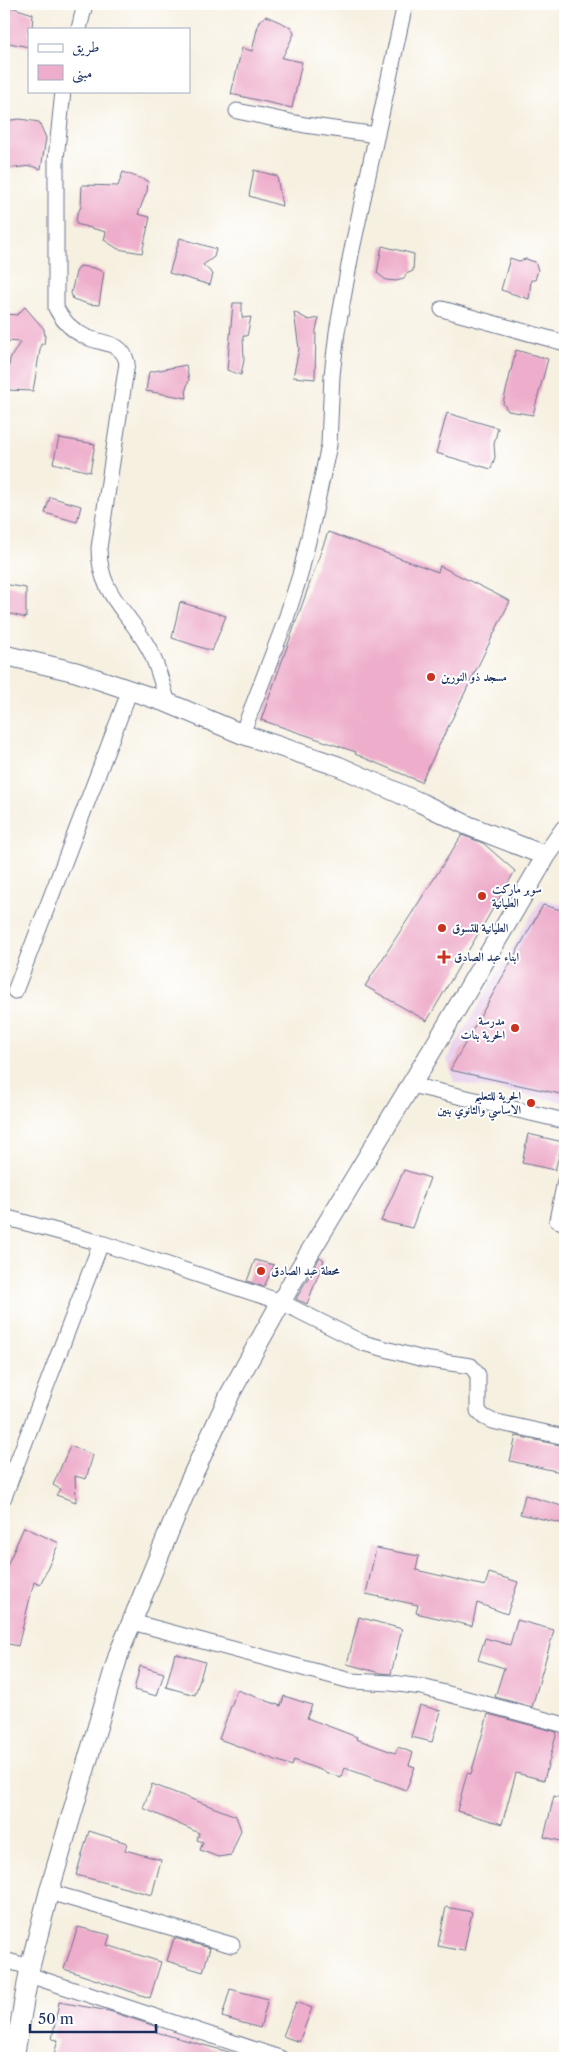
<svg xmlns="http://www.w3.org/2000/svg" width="569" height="2062" font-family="'Libre Caslon Text',Amiri,serif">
<rect width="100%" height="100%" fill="#fff"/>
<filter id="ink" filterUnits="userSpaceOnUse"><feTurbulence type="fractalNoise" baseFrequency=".02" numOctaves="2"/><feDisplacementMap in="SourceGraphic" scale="10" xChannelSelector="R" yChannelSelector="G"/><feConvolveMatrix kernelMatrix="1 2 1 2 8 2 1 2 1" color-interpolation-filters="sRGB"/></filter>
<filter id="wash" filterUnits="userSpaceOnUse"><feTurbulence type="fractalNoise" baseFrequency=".0096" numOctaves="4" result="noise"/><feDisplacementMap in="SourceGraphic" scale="20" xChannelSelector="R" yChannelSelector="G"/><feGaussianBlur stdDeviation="1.12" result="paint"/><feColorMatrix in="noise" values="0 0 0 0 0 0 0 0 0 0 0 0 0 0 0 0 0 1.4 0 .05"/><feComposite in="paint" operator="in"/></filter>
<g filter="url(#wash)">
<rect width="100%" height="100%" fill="#f6f0e0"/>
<!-- built -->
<path fill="#e9d2ed" d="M 541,899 L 565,905 L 565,1102 L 454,1082 L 447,1059 Z"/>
<g id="blocks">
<!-- building -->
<path fill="#eeadcb" d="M 11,7 L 33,14 L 32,29 L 29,29 L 29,47 L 4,42 L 4,28 Z
M 266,16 L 291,27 L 294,34 L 282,58 L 302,62 L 292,108 L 231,94 L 242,48 L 252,51 L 259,21 Z
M 20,119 L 39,122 L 46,138 L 41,169 L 31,166 L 4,169 L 4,121 Z
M 254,170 L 277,176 L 282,206 L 249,196 Z
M 123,172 L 148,181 L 147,191 L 138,214 L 150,217 L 142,253 L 118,249 L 104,240 L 106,232 L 76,224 L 77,214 L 81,207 L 82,185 L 118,186 Z
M 180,238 L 216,249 L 214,257 L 203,265 L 213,274 L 210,285 L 169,273 Z
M 382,246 L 414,254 L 413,271 L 406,274 L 404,279 L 396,281 L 386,280 L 377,273 Z
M 510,258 L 519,261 L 526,259 L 535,262 L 538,270 L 535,280 L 531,280 L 529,299 L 501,290 Z
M 80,266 L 94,268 L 104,272 L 99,305 L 88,304 L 73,299 L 71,293 L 76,272 Z
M 233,303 L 242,303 L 242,318 L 251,317 L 247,336 L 243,336 L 244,360 L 241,375 L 227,370 Z
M 25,307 L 44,329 L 45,336 L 44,344 L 41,344 L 33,391 L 5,390 L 10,359 L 20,342 L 5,341 L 7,314 L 17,315 Z
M 294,312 L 309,320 L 319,318 L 316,330 L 315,379 L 293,377 L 299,349 Z
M 516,350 L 548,359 L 533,415 L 508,411 L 503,403 Z
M 186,365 L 189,380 L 186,389 L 187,398 L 146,391 L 149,372 Z
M 447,413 L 498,428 L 494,444 L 495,457 L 491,469 L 436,453 Z
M 59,438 L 95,444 L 90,472 L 53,463 Z
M 50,497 L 81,506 L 77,522 L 45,513 Z
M 328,532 L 438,572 L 440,566 L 510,601 L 421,782 L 355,754 L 356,752 L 261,720 Z
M 4,584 L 26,588 L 26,618 L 4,612 Z
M 180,602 L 226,616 L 212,651 L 172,638 Z
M 462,835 L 483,843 L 515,871 L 427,1021 L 365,986 Z
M 543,905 L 565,911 L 565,1095 L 450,1070 Z
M 528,1134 L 563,1142 L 555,1170 L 522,1163 Z
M 404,1170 L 430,1178 L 412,1228 L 381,1221 Z
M 320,1257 L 324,1260 L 307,1304 L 296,1299 Z
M 255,1260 L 274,1265 L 264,1287 L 247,1281 Z
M 516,1436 L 565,1446 L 565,1473 L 510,1461 Z
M 70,1446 L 93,1455 L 86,1479 L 75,1476 L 76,1502 L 56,1495 L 60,1489 L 53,1485 Z
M 525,1495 L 565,1507 L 565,1524 L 520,1514 Z
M 24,1527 L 59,1543 L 40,1585 L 34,1582 L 18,1646 L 4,1643 L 4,1573 Z
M 376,1548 L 419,1556 L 416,1570 L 485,1586 L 489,1573 L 518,1582 L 507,1614 L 477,1603 L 472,1626 L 416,1613 L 418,1605 L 366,1594 Z
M 359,1617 L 402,1629 L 391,1674 L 380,1673 L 347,1664 Z
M 517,1620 L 554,1630 L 532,1707 L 495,1697 L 504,1668 L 478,1660 L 485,1638 L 510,1645 Z
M 175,1653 L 205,1662 L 195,1695 L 166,1687 Z
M 140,1666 L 164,1673 L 157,1696 L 134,1690 Z
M 237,1690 L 281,1706 L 284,1696 L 312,1705 L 307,1718 L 357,1737 L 356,1739 L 395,1753 L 398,1747 L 413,1753 L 409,1765 L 415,1767 L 406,1790 L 345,1768 L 341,1778 L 294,1760 L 292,1766 L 219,1739 Z
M 420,1705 L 441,1711 L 432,1742 L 411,1737 Z
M 488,1714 L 557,1732 L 544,1780 L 516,1773 L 502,1824 L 457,1811 L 467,1773 L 471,1774 Z
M 152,1784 L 236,1816 L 241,1830 L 231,1855 L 218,1857 L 200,1850 L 203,1842 L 197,1840 L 199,1833 L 143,1808 Z
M 554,1796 L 565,1799 L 565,1842 L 544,1837 Z
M 89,1831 L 127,1843 L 125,1850 L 161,1860 L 152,1895 L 76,1875 Z
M 446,1907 L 472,1912 L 464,1951 L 438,1946 Z
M 78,1927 L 110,1935 L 107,1945 L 161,1962 L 150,1998 L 64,1969 Z
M 174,1938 L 210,1948 L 203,1972 L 167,1961 Z
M 230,1989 L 268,1999 L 260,2028 L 222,2017 Z
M 59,2002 L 109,2011 L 158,2027 L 156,2032 L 240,2055 L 240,2058 L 138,2058 L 123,2054 L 122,2058 L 53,2058 L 58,2040 L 52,2039 Z
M 296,2002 L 312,2008 L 299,2042 L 283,2036 Z"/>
</g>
</g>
<g filter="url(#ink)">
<use href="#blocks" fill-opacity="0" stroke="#68738c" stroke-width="1"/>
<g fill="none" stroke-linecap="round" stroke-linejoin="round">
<defs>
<path id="minor" d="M 79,29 L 85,4
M 63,91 L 56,159 L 56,308 C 62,320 72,330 84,336 C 102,345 122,340 127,363 L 99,548 C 99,596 129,611 149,649 C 158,665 162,685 168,703
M 237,111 L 305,125 L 377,135
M 442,309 L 565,343
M 242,734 L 285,622 L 300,575 L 313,520 L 329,445 L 332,375 L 337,332 L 351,254 L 405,4
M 15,991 L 130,690
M 411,1085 L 565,1121
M 565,1181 L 557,1220 L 565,1223
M 4,1217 L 101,1243 L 281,1302 L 363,1343 L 423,1359 L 471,1366 L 478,1375 L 478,1411 L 484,1417 L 492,1421 L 565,1437
M 4,1497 L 101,1243
M 132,1622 L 351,1681 L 391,1683 L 422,1687 L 565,1725
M 49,1892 L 232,1945
M 4,1960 L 30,1967
M 29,1975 L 280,2058"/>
<path id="tertiary" d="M 4,655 L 76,672 L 168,703 L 242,734 L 338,766 L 421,803 L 469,826 L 546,856
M 14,2058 L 30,1967 L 49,1892 L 119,1653 L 189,1483 L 230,1394 L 299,1270 L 440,1037 L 546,856 L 565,829"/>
</defs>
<!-- minor casing -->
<use href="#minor" stroke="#68738c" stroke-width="17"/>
<!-- tertiary casing -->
<use href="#tertiary" stroke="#68738c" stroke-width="21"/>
<!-- minor -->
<use href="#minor" stroke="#fff" stroke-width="15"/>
<!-- tertiary -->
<use href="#tertiary" stroke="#fff" stroke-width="19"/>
</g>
</g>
<!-- markers -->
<g fill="#c8321e" stroke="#fff" stroke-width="2">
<circle cx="431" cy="677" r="5"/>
<circle cx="482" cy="896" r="5"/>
<circle cx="442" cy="928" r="5"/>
<path d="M441.5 949.5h5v5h5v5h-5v5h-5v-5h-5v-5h5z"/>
<circle cx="515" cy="1028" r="5"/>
<circle cx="531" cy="1103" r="5"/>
<circle cx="261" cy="1271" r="5"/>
</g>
<g text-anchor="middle" stroke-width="4" stroke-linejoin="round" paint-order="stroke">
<!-- poi labels -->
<g font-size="12" font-weight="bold" fill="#1b2f5e" stroke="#fff" text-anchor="start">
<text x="441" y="681">مسجد ذو النورين</text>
<text x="492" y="893">سوبر ماركت<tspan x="492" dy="14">الطيانية</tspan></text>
<text x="452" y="932">الطيانية للتسوق</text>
<text x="454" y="961">ابناء عبد الصادق</text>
<text x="505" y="1025" text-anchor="end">مدرسة<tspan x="505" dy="14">الحرية بنات</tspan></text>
<text x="521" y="1100" text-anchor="end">الحرية للتعليم<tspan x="521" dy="14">الاساسي والثانوي بنين</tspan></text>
<text x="271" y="1275">محطة عبد الصادق</text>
</g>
</g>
<!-- margin -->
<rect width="569" height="2062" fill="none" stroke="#fff" stroke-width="20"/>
<!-- legend -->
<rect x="28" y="28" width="162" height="65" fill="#ffffff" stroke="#a4acbf"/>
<rect x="38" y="44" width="25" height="8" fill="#ffffff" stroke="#a4acbf"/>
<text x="72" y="52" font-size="15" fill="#1b2f5e">طريق</text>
<rect x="38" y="65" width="25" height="15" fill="#eeadcb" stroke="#a4acbf"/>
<text x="72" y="78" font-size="15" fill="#1b2f5e">مبنى</text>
<!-- scale -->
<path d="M30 2024v8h126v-8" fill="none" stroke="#1b2f5e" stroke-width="2.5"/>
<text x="38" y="2024" font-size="15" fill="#1b2f5e" stroke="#ffffff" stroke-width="4" paint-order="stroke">50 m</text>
</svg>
